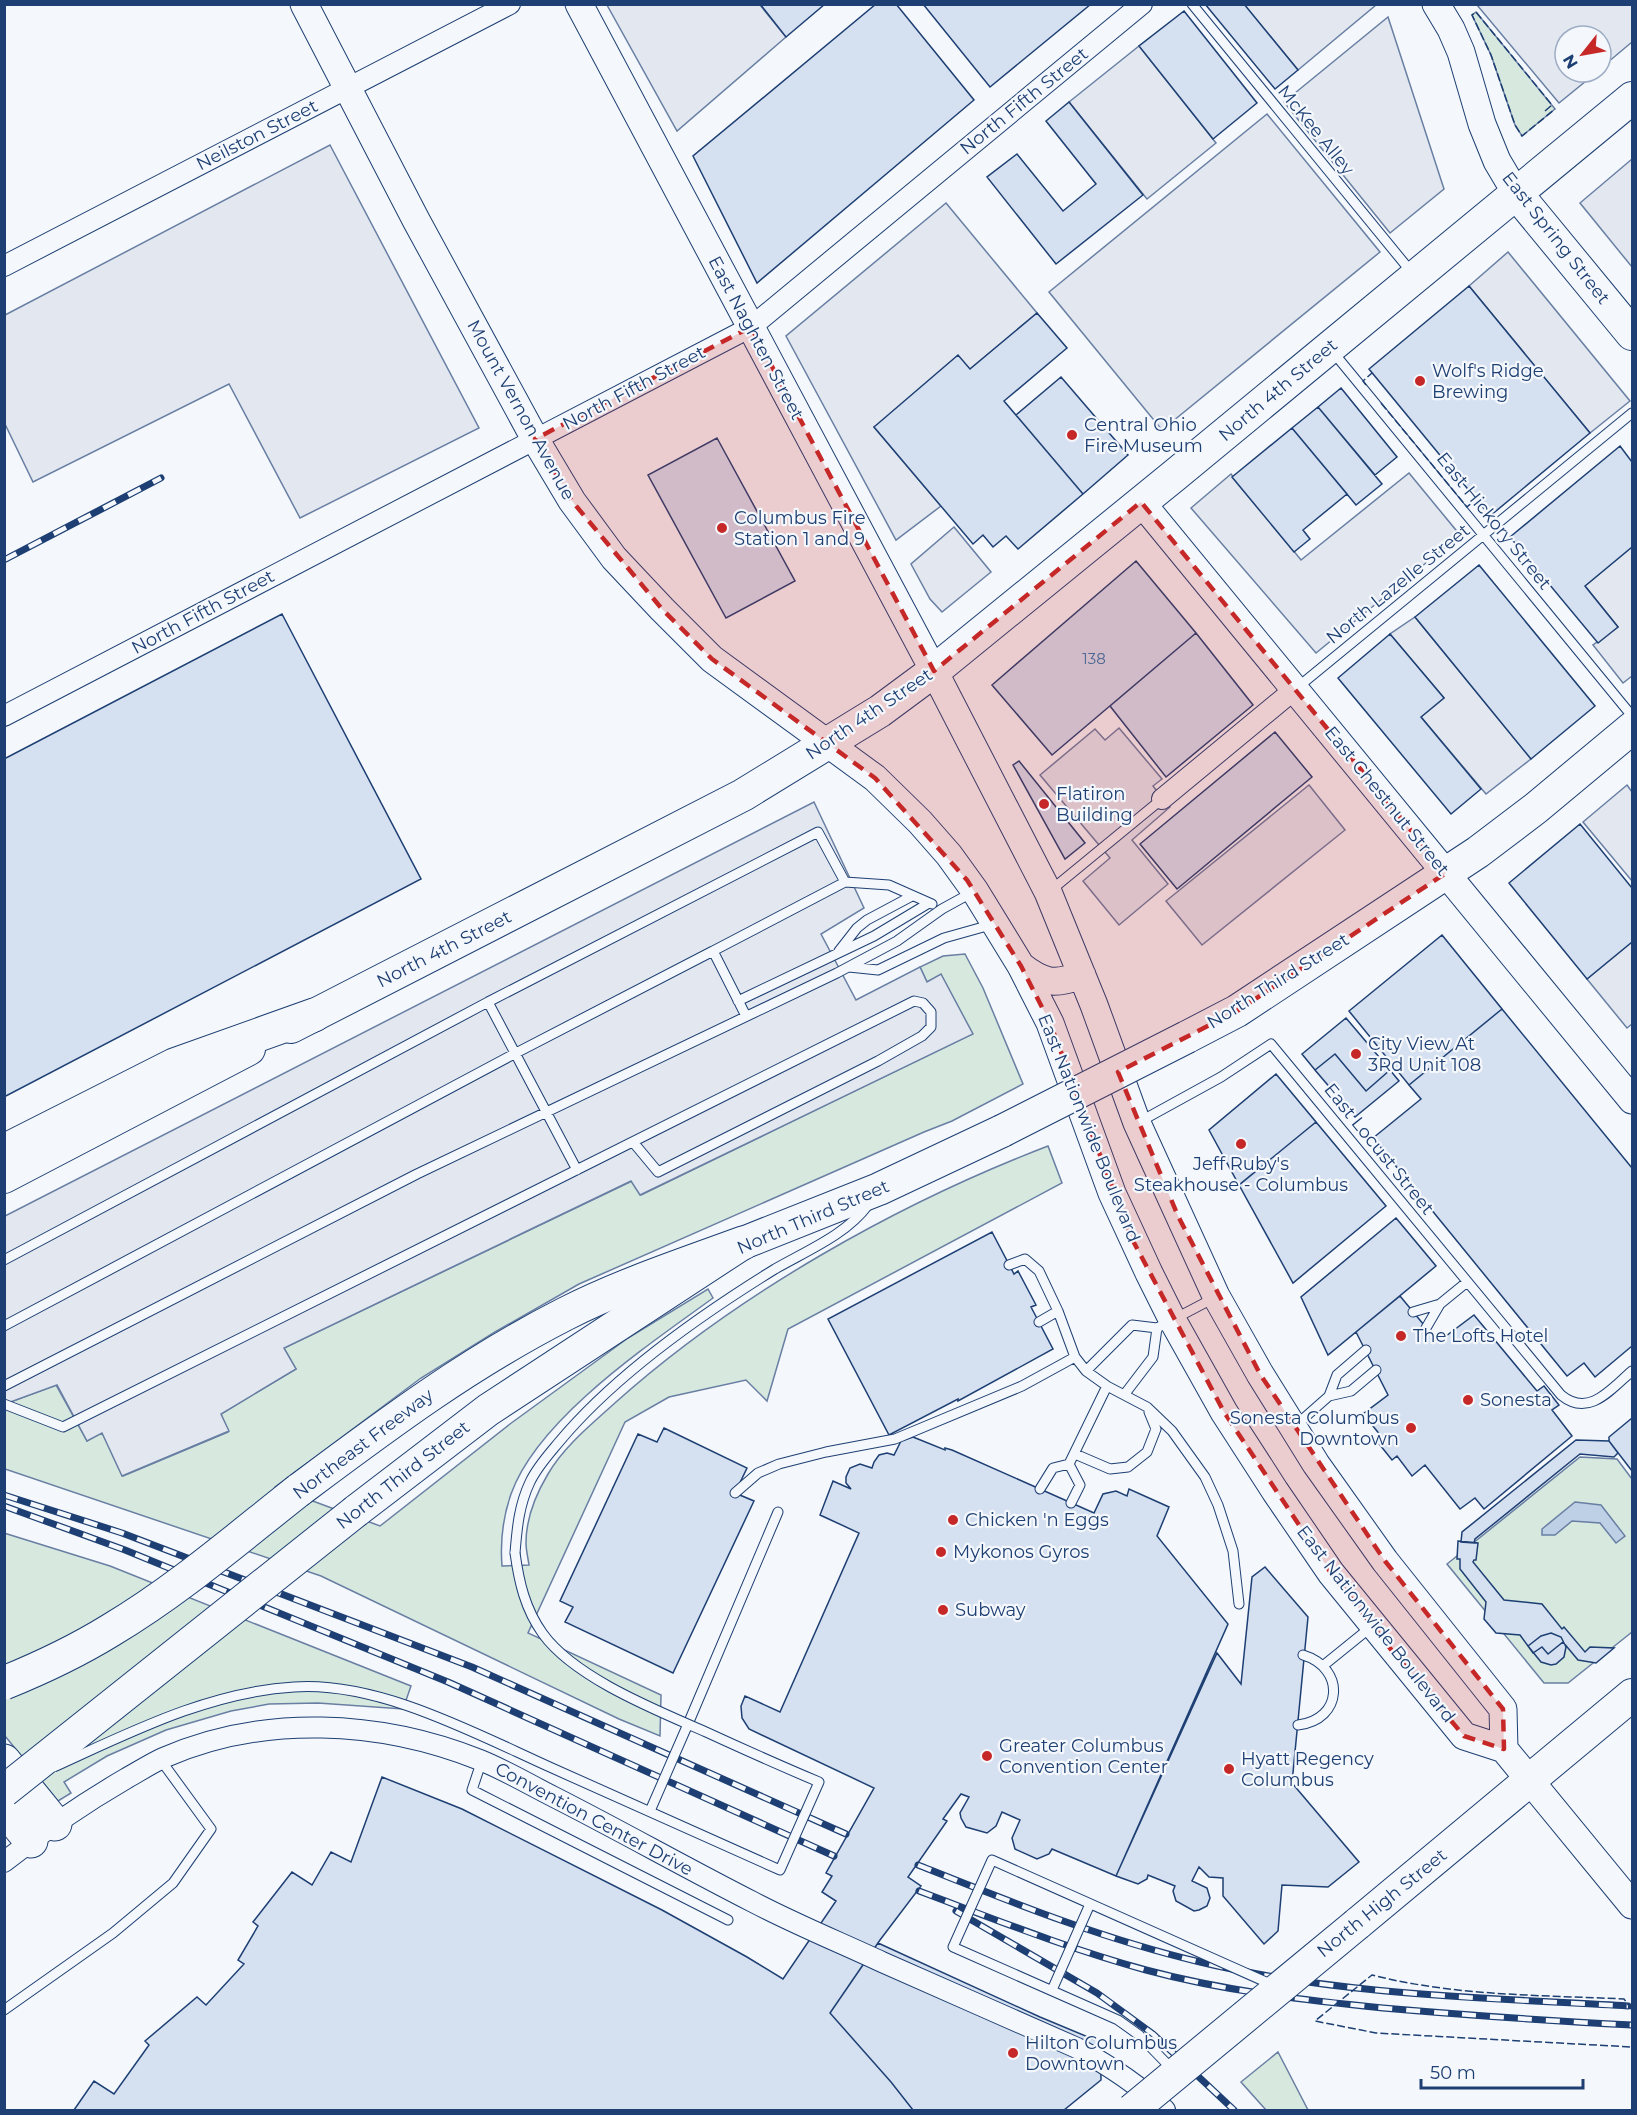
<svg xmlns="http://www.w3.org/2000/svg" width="1637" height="2115" font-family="Montserrat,sans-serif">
<rect width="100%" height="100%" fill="#f4f7fb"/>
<!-- green -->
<path fill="#d7e8df" stroke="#687fa3" stroke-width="1.5" d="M 1476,12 L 1555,109 L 1522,136 L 1515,125 L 1491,55 L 1472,15 Z
M 965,954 L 983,988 L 1023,1084 L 952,1121 L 924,1132 L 579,1284 L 495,1332 L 421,1378 L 275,1487 L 380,1526 L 510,1424 L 628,1338 L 708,1289 L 713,1298 C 650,1344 538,1418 511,1494 C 503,1517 500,1541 502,1566 L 529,1565 C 528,1558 526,1550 526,1543 C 526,1519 536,1494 548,1474 C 564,1446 593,1423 616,1402 C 737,1294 897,1204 1048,1146 L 1062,1183 L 788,1329 L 767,1401 L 746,1380 L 669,1397 L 625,1422 L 528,1633 L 661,1695 L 660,1736 L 619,1719 L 321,1576 L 5,1469 L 5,1404 L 56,1385 L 87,1441 L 102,1432 L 123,1476 L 228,1432 L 221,1414 L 296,1369 L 284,1348 L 632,1181 L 641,1195 L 972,1034 L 941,975 L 927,982 L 920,967 L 943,956 Z
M 1580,1457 L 1617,1459 L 1632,1479 L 1632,1632 L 1568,1683 L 1544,1683 L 1447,1564 Z
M 4,1533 L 110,1566 L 411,1686 L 403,1709 L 318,1703 L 269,1704 L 231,1711 L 166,1730 L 107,1756 L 64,1782 L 71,1793 L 58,1801 L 5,1736 Z
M 1278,2052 L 1308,2110 L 1266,2110 L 1241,2082 Z"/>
<!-- parking -->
<path fill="#e3e8f0" stroke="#687fa3" stroke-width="1.5" d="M 607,5 L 760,5 L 786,37 L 677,131 Z
M 1244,5 L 1376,5 L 1298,70 Z
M 1477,5 L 1632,5 L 1632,42 L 1601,68 L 1601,36 L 1565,36 L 1565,72 L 1597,72 L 1559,103 Z
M 1388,17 L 1444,189 L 1390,233 L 1284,102 Z
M 1139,46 L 1216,143 L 1147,199 L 1069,102 Z
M 1267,114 L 1380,252 L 1162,430 L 1049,292 Z
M 330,145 L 479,428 L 300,518 L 229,384 L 33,482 L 5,424 L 5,315 Z
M 1632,159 L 1632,267 L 1580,203 Z
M 946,203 L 1037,313 L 970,369 L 874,427 L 941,506 L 896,540 L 786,336 Z
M 1508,252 L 1630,401 L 1590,433 L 1469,286 Z
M 1409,473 L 1460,535 L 1316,653 L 1191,508 L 1231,474 L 1301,560 Z
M 954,527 L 991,572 L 942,612 L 930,599 L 911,564 Z
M 1632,547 L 1632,676 L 1623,683 L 1593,645 L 1618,627 L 1585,586 Z
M 1415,617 L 1531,759 L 1486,794 L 1421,717 L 1444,698 L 1390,634 Z
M 1119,728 L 1162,779 L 1153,786 L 1170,807 L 1132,840 L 1168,884 L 1119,925 L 1083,881 L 1110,858 L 1040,775 L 1095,729 L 1105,740 Z
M 1309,785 L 1345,830 L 1202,945 L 1166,901 Z
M 1627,785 L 1632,792 L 1632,881 L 1583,822 Z
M 814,802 L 864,908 L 821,934 L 856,1000 L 920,967 L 927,982 L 941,974 L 973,1034 L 640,1195 L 631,1181 L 284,1348 L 296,1369 L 221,1414 L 229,1431 L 122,1476 L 102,1433 L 87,1441 L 57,1385 L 5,1404 L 5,1216 Z
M 1632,942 L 1632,1024 L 1627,1028 L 1587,979 Z"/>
<!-- water -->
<path fill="#bed0e5" stroke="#687fa3" stroke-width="1.5" d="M 1575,1502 L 1601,1505 L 1625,1536 L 1616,1543 L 1600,1523 L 1572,1521 L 1555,1535 L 1542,1535 L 1542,1529 Z"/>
<!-- building -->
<path fill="#d5e0f0" stroke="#1d3f73" stroke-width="1.5" d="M 760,4 L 825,4 L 786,37 Z
M 876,4 L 896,4 L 974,100 L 757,283 L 693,156 Z
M 923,4 L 1091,4 L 990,87 Z
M 1205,4 L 1244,4 L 1298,70 L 1275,89 Z
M 1184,11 L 1257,103 L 1213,139 L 1139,46 Z
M 1069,102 L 1143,195 L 1056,264 L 987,177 L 1017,154 L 1063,211 L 1096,184 L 1046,121 Z
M 1469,286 L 1590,433 L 1490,516 L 1369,369 Z
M 1037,313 L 1067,348 L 1004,401 L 1083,494 L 1018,549 L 1006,536 L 993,547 L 983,535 L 973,544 L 874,427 L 958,355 L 970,369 Z
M 1061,377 L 1128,455 L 1083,494 L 1016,415 Z
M 1341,388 L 1397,457 L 1375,475 L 1318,407 Z
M 1318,407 L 1382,484 L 1356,505 L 1292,428 Z
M 1292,428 L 1347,494 L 1303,530 L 1310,539 L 1294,552 L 1232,477 Z
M 717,438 L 795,581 L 726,618 L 648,475 Z
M 1620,446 L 1632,462 L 1632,547 L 1585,586 L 1618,627 L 1598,643 L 1510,537 Z
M 1136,561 L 1196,633 L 1052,755 L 992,685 Z
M 1479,565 L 1595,706 L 1531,759 L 1415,617 Z
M 282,614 L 421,879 L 4,1097 L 4,759 Z
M 1196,633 L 1253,705 L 1166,777 L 1110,706 Z
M 1390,634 L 1444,698 L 1421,717 L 1481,789 L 1451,814 L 1338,678 Z
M 1275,732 L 1312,777 L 1177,889 L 1140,844 Z
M 1019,761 L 1085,843 L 1065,859 L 1013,765 Z
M 1580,824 L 1632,888 L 1632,942 L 1587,979 L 1509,883 Z
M 1442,935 L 1502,1009 L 1409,1085 L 1349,1011 Z
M 1502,1009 L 1632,1168 L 1632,1346 L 1595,1377 L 1584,1363 L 1567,1376 L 1373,1138 L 1421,1099 L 1409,1085 Z
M 1346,1018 L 1390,1070 L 1366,1091 L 1335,1054 L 1315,1070 L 1302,1054 Z
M 1335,1054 L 1366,1091 L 1390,1070 L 1399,1081 L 1355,1117 L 1315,1070 Z
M 1276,1074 L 1316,1122 L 1239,1185 L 1209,1130 Z
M 1316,1122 L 1386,1206 L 1293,1283 L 1239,1185 Z
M 1396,1218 L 1436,1266 L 1328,1355 L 1301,1297 Z
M 992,1232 L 1014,1274 L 1018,1271 L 1036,1305 L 1031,1307 L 1053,1349 L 958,1401 L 958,1399 L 889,1435 L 828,1319 Z
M 1400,1296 L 1438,1342 L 1474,1315 L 1537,1391 L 1544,1386 L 1559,1405 L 1552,1410 L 1572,1436 L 1484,1509 L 1475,1498 L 1460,1509 L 1425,1465 L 1412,1476 L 1397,1456 L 1392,1460 L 1376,1440 L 1381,1436 L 1363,1414 L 1388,1395 L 1356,1332 Z
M 1632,1418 L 1632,1471 L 1609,1441 L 1609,1437 Z
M 664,1428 L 747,1468 L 735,1493 L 754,1501 L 673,1673 L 565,1622 L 573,1607 L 560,1601 L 638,1434 L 657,1442 Z
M 913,1437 L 945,1450 L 945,1448 L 952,1450 L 1094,1513 L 1103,1494 L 1116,1491 L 1127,1496 L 1129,1489 L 1169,1507 L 1157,1536 L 1228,1624 L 1116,1876 L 1052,1849 L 1049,1854 L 1037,1859 L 1015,1849 L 1012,1838 L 1020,1820 L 1002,1812 L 996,1826 L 987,1833 L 966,1827 L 961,1818 L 960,1813 L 969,1797 L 961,1794 L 943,1819 L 947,1821 L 908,1877 L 921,1886 L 880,1940 L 830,2013 L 891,2082 L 913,2110 L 74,2110 L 94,2081 L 114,2094 L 149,2045 L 145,2041 L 197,1997 L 206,2005 L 244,1964 L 238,1960 L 258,1926 L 253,1922 L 292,1872 L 312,1885 L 331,1852 L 351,1862 L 382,1777 L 462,1809 L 662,1910 L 747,1957 L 783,1979 L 836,1901 L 822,1892 L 832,1876 L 826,1873 L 874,1788 L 749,1729 L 742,1718 L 741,1706 L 745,1696 L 780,1712 L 859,1533 L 820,1515 L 833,1481 L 851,1489 L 846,1483 L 846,1477 L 850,1468 L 860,1464 L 872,1468 L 874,1462 L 879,1455 L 887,1453 L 894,1455 L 901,1441 Z
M 1576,1440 L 1609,1441 L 1618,1453 L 1614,1457 L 1580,1454 L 1475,1539 L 1474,1543 L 1461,1542 L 1462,1532 Z
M 1458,1541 L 1478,1543 L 1476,1560 L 1474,1560 L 1473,1562 L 1504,1600 L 1542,1604 L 1562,1629 L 1564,1627 L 1585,1652 L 1590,1647 L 1614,1648 L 1596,1663 L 1578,1660 L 1563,1642 L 1548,1654 L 1542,1647 L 1533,1653 L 1520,1635 L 1496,1633 L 1484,1619 L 1486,1602 L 1460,1569 L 1460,1559 L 1457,1559 Z
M 1265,1567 L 1308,1617 L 1292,1783 L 1359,1862 L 1328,1887 L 1282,1885 L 1278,1931 L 1264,1944 L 1223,1896 L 1223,1878 L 1209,1877 L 1199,1867 L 1192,1881 L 1207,1888 L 1210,1898 L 1207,1906 L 1199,1910 L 1194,1911 L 1176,1901 L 1173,1891 L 1175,1886 L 1148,1875 L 1147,1879 L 1138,1884 L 1116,1876 L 1217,1653 L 1241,1684 L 1252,1577 Z
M 1551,1633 L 1561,1637 L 1566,1647 L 1564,1657 L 1556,1664 L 1551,1665 L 1541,1662 L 1528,1646 L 1541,1636 Z
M 878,1943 L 1040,2017 L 1100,2042 L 1101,2080 L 1064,2110 L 913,2110 L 891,2082 L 830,2013 Z"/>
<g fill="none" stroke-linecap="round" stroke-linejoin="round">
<defs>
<path id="lane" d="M 1192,4 L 1413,274
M 1333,352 L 1632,716
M 1298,687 L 1632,413
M 845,882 L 889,885 L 932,904
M 1050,891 L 1162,799
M 839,951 L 857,928 L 867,920 L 912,896
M 849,967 L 878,970 L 944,938 L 994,924
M 738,1001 L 874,936 L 929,903
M 1141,1121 L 1221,1077 L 1271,1044 L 1561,1395 C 1589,1418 1611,1389 1632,1371
M 577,1170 L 488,1002 L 818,832 L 845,882 L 713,951 L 746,1016
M 4,1260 L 488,1002
M 1009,1265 L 1025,1259 L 1039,1271 L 1058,1311
M 1413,1312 L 1440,1304
M 1039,1322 L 1058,1311 L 1075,1357 L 1086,1371 L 1107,1386 L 1147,1407 L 1172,1431 L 1205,1477 L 1218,1505 L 1233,1551 L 1239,1604
M 4,1326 L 516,1053 L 713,951
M 1426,1328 L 1440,1304 L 1467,1282
M 1086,1371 L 1132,1325 L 1157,1328 L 1214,1298
M 4,1386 L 417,1174 L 837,973 L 897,941 L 942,909 L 973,892
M 1124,1395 L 1153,1357 L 1157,1328
M 1329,1396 L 1351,1391 L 1376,1370
M 4,1404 L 63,1427 L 914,1001 L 923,1003 L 931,1012 L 931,1027 L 922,1036 L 878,1061 L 658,1172 L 633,1142
M 1295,1426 L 1329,1396 L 1337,1375 L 1366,1350
M 1075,1454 L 1110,1469 L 1128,1467 L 1147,1452 L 1156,1429 L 1149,1412
M 1069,1464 L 1080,1485 L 1071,1503
M 1040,1489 L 1053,1468 L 1069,1464 L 1107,1386
M 735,1493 L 758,1473 L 779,1464 L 826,1452 L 895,1439 L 1022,1386 L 1075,1357
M 515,1553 C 517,1528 519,1505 530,1482 C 537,1467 549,1454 559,1442 C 614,1376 702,1314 775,1269 C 806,1251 846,1235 868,1205
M 1324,1665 L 1371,1627
M 688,1724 L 778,1512
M 1298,1725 C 1343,1720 1346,1668 1303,1655
M 482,1760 L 472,1790 L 728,1920
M 4,2010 L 113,1933 L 173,1883 L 211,1829 L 160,1759"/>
<path id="street" d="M 4,266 L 510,4
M 4,716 L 751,327 L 1142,4
M 1162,799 L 1295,689
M 4,1862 C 43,1831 84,1803 127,1778 C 138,1772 150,1764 163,1758 C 263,1714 380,1720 480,1760 C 505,1770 530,1785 554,1797 C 621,1831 686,1868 753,1902 C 795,1924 839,1942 882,1962 C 947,1991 1012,2019 1077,2048 C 1108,2065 1139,2085 1165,2110"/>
<path id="secondary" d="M 304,4 L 416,220 L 535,439 L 572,501 L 614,558 L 662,609 L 712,659 L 875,778 L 920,822 L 949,855 L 975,891 L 1021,966 L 1050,1023 L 1112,1193 L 1149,1273 L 1173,1321 L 1224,1412 L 1275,1491 L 1331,1573 L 1464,1736 L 1504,1749 L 1632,1905
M 579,4 L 934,671 L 1048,892 L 1094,1005 L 1137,1123 L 1216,1296 L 1260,1374 L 1316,1464 L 1385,1561 L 1503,1709 L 1504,1749
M 1436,4 L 1451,29 L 1461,52 L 1482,124 L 1497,161 L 1516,193
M 1141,502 L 1632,1100
M 1021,966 C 1044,984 1055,985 1082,975"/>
<path id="primary" d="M 1516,193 L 1632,334
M 291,1027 L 743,795 L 880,711 L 934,671 L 1175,475 L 1632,98
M 1187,1037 L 1237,1011 L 1478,852 L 1536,808 L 1632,728
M 4,1177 L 249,1049
M 356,1511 L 488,1410 L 743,1243 L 879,1189 L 1002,1131
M 1357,1924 L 1632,1695"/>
<path id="highway" d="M 4,1151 L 174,1065 L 314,1015
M 299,1490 C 386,1425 467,1364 565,1314 C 622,1285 683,1265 743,1243
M 4,1761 L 55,1824
M 4,1808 L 31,1841"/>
</defs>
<!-- lane casing -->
<use href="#lane" stroke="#1d3f73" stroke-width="11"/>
<!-- street casing -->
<use href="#street" stroke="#1d3f73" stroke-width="22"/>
<!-- secondary casing -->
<use href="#secondary" stroke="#1d3f73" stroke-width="29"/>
<!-- primary casing -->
<use href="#primary" stroke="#1d3f73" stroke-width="34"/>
<!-- highway casing -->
<use href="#highway" stroke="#1d3f73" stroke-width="35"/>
<!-- lane -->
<use href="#lane" stroke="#f4f7fb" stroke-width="9"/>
<!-- street -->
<use href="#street" stroke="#f4f7fb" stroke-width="20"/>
<!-- secondary -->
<use href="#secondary" stroke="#f4f7fb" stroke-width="27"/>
<!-- primary -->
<use href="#primary" stroke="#f4f7fb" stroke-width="32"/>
<!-- highway -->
<use href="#highway" stroke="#f4f7fb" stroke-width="33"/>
<defs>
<path id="rail" d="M 4,560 L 161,478
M 4,1495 L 122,1533 L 472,1667 L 846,1834
M 4,1506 L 125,1550 L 448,1682 L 834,1856
M 918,1865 C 1011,1902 1102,1939 1200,1962 C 1338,1995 1487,1998 1628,2006
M 919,1891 C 994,1919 1069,1949 1146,1970 C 1224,1991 1304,2000 1383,2008 C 1466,2015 1549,2021 1632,2025
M 956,1911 L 1097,1993 L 1153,2034 L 1234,2110"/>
</defs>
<!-- rail casing -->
<use href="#rail" stroke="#1d3f73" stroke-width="7"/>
<!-- rail -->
<use href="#rail" stroke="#f4f7fb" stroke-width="4.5" stroke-dasharray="14" stroke-linecap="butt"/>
<defs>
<path id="lane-bridge" d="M 54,1767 C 131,1732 209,1692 294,1687 C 379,1681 476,1734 552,1768 C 628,1802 704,1836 780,1870 L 819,1782 C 781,1766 743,1749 706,1732 C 656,1710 575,1678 543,1634 C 525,1609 519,1582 515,1553
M 650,1811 L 688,1724
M 1052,1990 L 1090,1904
M 1172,2069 L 1139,2035 L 1118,2020 L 953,1947 L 992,1860 L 1275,1986"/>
<path id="primary-bridge" d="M 1002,1131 L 1187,1037
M 4,1791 L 356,1511
M 1132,2110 L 1357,1924"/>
<path id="highway-bridge" d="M 4,1683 C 41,1668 77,1651 111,1630 C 178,1590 238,1538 299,1490"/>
</defs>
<!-- lane-bridge casing -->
<use href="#lane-bridge" stroke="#1d3f73" stroke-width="11" stroke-linecap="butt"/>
<!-- primary-bridge casing -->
<use href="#primary-bridge" stroke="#1d3f73" stroke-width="34" stroke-linecap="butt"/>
<!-- highway-bridge casing -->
<use href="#highway-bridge" stroke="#1d3f73" stroke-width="35" stroke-linecap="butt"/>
<!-- lane-bridge -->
<use href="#lane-bridge" stroke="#f4f7fb" stroke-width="9"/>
<!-- primary-bridge -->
<use href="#primary-bridge" stroke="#f4f7fb" stroke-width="32"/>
<!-- highway-bridge -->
<use href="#highway-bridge" stroke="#f4f7fb" stroke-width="33"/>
<!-- fence -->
<path stroke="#1d3f73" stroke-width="1.5" stroke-dasharray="8 3" stroke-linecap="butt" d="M 1545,111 L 1552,105 L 1476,12 L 1472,15 L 1491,55 L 1515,125 L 1522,136 L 1555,109
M 1366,385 L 1363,381 L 1372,373
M 1381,403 L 1467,507 L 1476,499
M 1632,2010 L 1624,1999 C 1540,1995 1454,1996 1372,1975 L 1315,2021 L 1376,2033 L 1632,2047"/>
</g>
<!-- marked area -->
<path fill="#c62828" fill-opacity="0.2" stroke="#c62828" stroke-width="4.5" stroke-dasharray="12 8" stroke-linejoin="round" d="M 751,327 L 934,671 L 1141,502 L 1446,873 L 1237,1011 L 1118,1072 L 1178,1216 L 1260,1374 L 1385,1561 L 1503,1709 L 1504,1749 L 1464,1736 L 1393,1652 L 1331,1573 L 1224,1412 L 1131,1237 L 1050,1023 L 1021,966 L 967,880 L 875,778 L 712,659 L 662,609 L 572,501 L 535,439 Z"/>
<!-- markers -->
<g fill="#c62828" stroke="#f4f7fb" stroke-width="2">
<circle cx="1420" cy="381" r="6"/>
<circle cx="1072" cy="435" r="6"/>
<circle cx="722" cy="528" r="6"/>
<circle cx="1044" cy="804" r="6"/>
<circle cx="1356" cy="1054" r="6"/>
<circle cx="1241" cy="1144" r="6"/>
<circle cx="1401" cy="1336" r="6"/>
<circle cx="1468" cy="1400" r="6"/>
<circle cx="1411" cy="1428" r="6"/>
<circle cx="953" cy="1520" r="6"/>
<circle cx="941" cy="1552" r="6"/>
<circle cx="943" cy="1610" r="6"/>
<circle cx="987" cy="1756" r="6"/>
<circle cx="1229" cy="1769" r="6"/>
<circle cx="1013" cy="2053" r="6"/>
</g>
<g text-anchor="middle" stroke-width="4.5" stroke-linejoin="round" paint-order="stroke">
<!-- number labels -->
<g font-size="15" fill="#4b6792">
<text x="1094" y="664">138</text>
</g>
<!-- street labels -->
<g font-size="18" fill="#1d3f73" stroke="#f4f7fb">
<text transform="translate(1024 101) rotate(-39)" y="6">North Fifth Street</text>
<text transform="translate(1316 130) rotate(51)" y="6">McKee Alley</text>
<text transform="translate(257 135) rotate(-27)" y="6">Neilston Street</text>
<text transform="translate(1556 238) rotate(52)" y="6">East Spring Street</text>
<text transform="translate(756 338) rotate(62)" y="6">East Naghten Street</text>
<text transform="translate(634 388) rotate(-28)" y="6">North Fifth Street</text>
<text transform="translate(1278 390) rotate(-40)" y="6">North 4th Street</text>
<text transform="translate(521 410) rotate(61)" y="6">Mount Vernon Avenue</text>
<text transform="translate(1494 521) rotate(51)" y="6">East Hickory Street</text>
<text transform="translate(1398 584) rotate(-39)" y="6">North Lazelle Street</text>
<text transform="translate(203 612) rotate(-28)" y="6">North Fifth Street</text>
<text transform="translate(869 714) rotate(-34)" y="6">North 4th Street</text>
<text transform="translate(1387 801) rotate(51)" y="6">East Chestnut Street</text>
<text transform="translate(444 949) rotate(-27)" y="6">North 4th Street</text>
<text transform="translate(1278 981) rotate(-32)" y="6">North Third Street</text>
<text transform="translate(1089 1128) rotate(68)" y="6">East Nationwide Boulevard</text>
<text transform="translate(1379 1149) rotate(51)" y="6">East Locust Street</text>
<text transform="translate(813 1217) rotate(-23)" y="6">North Third Street</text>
<text transform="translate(363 1444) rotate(-37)" y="6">Northeast Freeway</text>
<text transform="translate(403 1475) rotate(-38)" y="6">North Third Street</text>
<text transform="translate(1376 1624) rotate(52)" y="6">East Nationwide Boulevard</text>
<text transform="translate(594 1819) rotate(28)" y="6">Convention Center Drive</text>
<text transform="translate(1382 1903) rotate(-39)" y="6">North High Street</text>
</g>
<!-- poi labels -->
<g font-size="18" fill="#1d3f73" stroke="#f4f7fb" text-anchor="start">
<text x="1432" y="377">Wolf's Ridge<tspan x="1432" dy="21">Brewing</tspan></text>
<text x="1084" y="431">Central Ohio<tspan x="1084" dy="21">Fire Museum</tspan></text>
<text x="734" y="524">Columbus Fire<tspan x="734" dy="21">Station 1 and 9</tspan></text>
<text x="1056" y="800">Flatiron<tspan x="1056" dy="21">Building</tspan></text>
<text x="1368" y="1050">City View At<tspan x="1368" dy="21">3Rd Unit 108</tspan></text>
<text x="1241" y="1170" text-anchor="middle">Jeff Ruby's<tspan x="1241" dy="21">Steakhouse - Columbus</tspan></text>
<text x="1413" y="1342">The Lofts Hotel</text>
<text x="1480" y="1406">Sonesta</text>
<text x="1399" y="1424" text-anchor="end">Sonesta Columbus<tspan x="1399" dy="21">Downtown</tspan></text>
<text x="965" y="1526">Chicken 'n Eggs</text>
<text x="953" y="1558">Mykonos Gyros</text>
<text x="955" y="1616">Subway</text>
<text x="999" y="1752">Greater Columbus<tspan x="999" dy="21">Convention Center</tspan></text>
<text x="1241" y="1765">Hyatt Regency<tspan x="1241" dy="21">Columbus</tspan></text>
<text x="1025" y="2049">Hilton Columbus<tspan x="1025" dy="21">Downtown</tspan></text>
</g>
</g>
<!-- border -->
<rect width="1637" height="2115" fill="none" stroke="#1d3f73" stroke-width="12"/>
<!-- north arrow -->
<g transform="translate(1583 54) rotate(239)"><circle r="28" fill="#f4f7fb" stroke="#9eadc5" stroke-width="1.5"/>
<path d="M0-4.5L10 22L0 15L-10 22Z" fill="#c62828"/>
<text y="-9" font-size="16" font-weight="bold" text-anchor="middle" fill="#1d3f73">N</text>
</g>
<!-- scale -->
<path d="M1421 2079v9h162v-9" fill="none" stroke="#1d3f73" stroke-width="3"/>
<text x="1430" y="2079" font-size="18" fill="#1d3f73" stroke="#f4f7fb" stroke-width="4.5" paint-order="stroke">50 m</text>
</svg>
